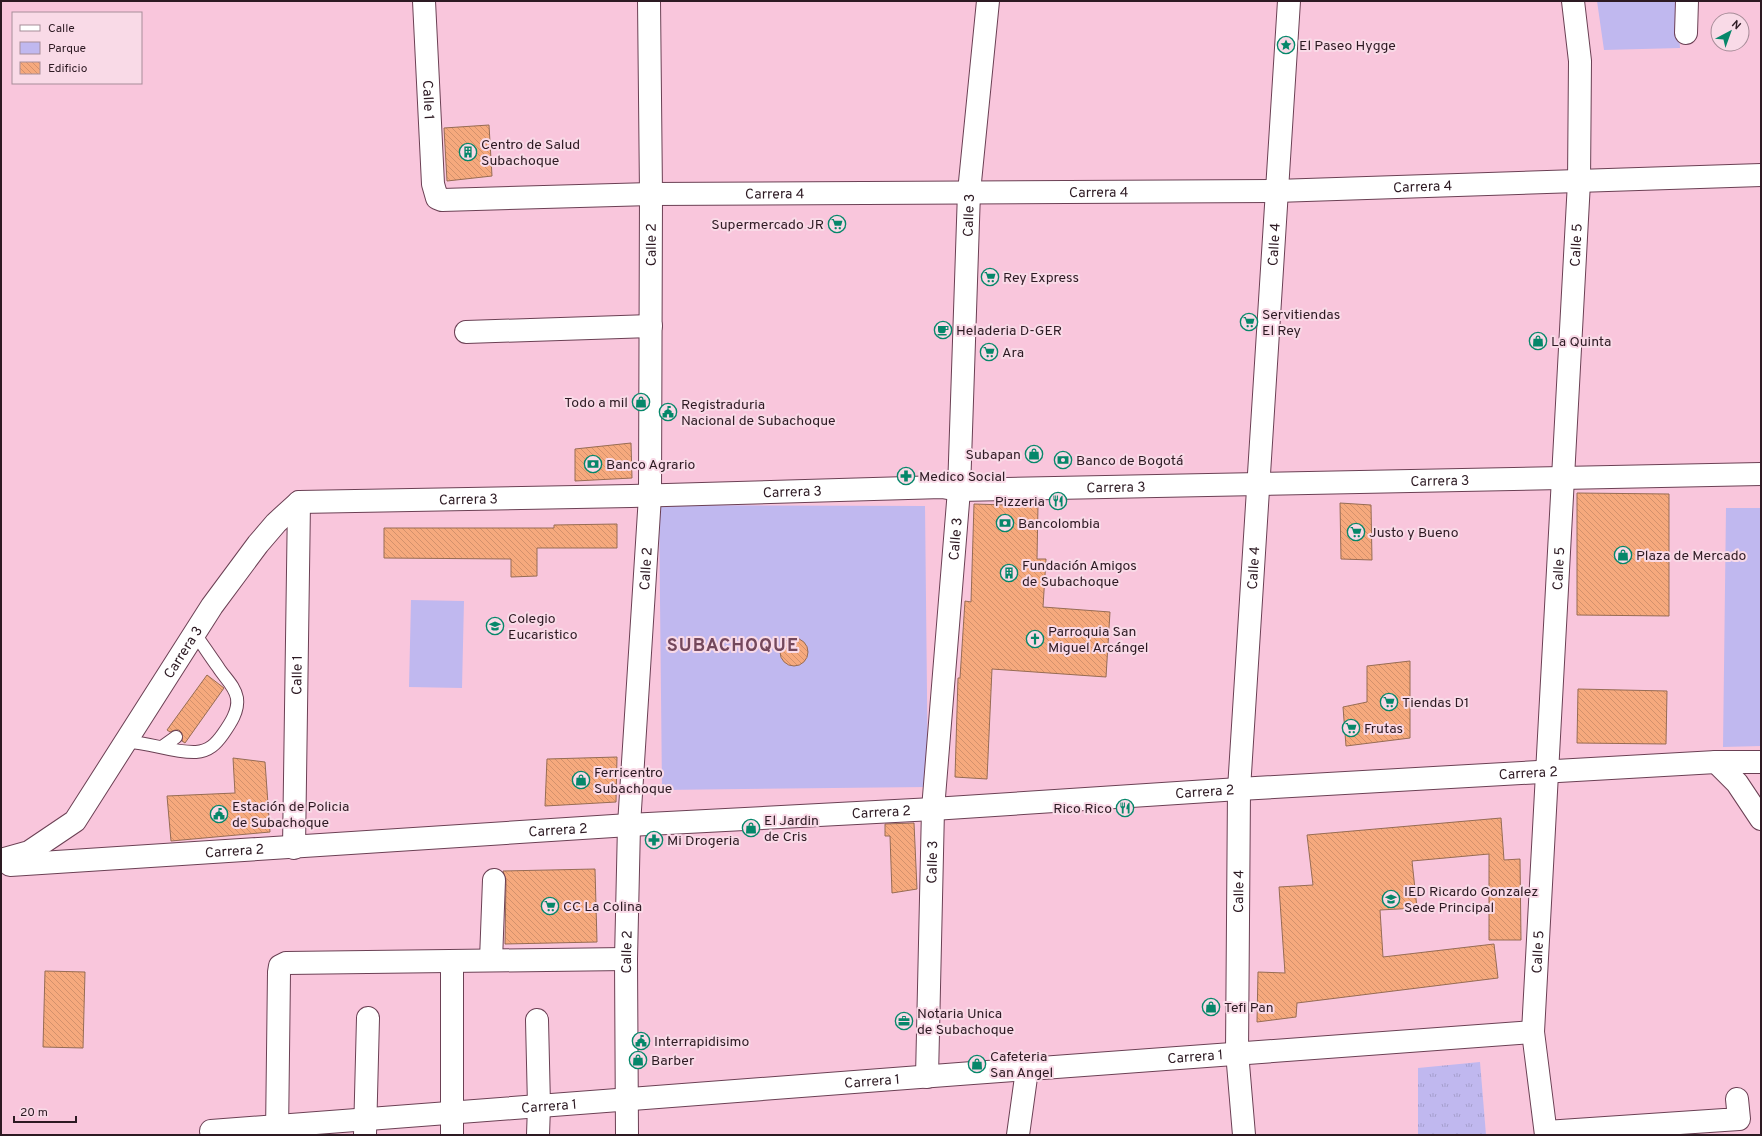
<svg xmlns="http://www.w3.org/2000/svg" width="1762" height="1136" font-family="Overpass,sans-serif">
<defs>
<pattern id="grass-tufts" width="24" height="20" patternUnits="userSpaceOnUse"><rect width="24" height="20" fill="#c0b8ef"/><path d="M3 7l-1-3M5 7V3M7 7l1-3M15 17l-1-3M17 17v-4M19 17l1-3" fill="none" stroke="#a59ecd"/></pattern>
<pattern id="building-back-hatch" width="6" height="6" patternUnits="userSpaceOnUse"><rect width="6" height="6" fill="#f6a97d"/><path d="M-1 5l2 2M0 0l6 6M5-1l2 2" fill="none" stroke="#d3916c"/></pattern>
</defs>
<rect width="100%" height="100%" fill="#f9c6dc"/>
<!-- grass -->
<path fill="url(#grass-tufts)" d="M 1480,1062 L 1486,1135 L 1418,1135 L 1418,1068 Z"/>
<!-- green -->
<path fill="#c0b8ef" d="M 1597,1 L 1677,1 L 1680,48 L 1604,50 Z
M 659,505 L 925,506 L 928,787 L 662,790 Z
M 1726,508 L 1761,508 L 1761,746 L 1723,747 Z
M 411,600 L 464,601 L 462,688 L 409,687 Z"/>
<!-- building -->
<path fill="url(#building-back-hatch)" stroke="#976c54" d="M 489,125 L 492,176 L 447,181 L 444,128 Z
M 631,443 L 632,478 L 575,481 L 575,449 Z
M 1577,493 L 1669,494 L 1669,616 L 1577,615 Z
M 1340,503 L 1371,505 L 1372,560 L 1341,559 Z
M 974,504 L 1038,506 L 1037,559 L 1046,559 L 1043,607 L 1110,612 L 1106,677 L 992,669 L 987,779 L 955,777 L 958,678 L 960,678 L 965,601 L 971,602 Z
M 617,524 L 617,548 L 537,548 L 537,576 L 511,577 L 511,559 L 384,558 L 384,528 L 554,528 L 554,525 Z
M780 652a14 14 0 1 1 28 0a14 14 0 1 1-28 0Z
M 1410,661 L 1410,738 L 1346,746 L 1343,707 L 1367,702 L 1367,666 Z
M 207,675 L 224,688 L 185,743 L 182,741 L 182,733 L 179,730 L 175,730 L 170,732 L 167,730 Z
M 1578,689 L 1667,691 L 1666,744 L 1577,743 Z
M 617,757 L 616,802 L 545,806 L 547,759 Z
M 233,758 L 265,762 L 270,832 L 171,841 L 167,796 L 235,793 Z
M 1501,818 L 1504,860 L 1520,859 L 1521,940 L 1489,940 L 1489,854 L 1412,861 L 1417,908 L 1380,910 L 1383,957 L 1494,944 L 1498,978 L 1297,1003 L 1296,1017 L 1257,1022 L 1258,972 L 1285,973 L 1279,887 L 1313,885 L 1307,835 Z
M 914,823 L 917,889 L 892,893 L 890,836 L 885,836 L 885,824 Z
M 595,869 L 597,942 L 505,944 L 506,880 L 503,871 Z
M 45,971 L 85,972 L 83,1048 L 43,1047 Z"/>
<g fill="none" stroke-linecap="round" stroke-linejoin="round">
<defs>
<path id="service" d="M 127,742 C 150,742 172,753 196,752 C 209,751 216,744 223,734 C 230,724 239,711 237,698 C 235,686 224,677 218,667 C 210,656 203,645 195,634
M 162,747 L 176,737"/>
<g id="minor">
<path id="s1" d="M 424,1 L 433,184 L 437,198 L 442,200 L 651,194 L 1276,191 L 1761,175"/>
<path d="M 1686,33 L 1687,1"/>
<path d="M 466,332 L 651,326"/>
<path id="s2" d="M 294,848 L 299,502"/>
<path d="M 491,960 L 494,880"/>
<path d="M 452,961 L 452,1135"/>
<path d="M 537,1020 L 539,1106 L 538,1135"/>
<path id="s3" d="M 927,1077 L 933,809 L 959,490 L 969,192 L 988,1"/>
<path id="s4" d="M 211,1131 C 652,1099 1092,1062 1533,1032"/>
<path d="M 1546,1132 L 1739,1119 L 1737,1099"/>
<path d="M 277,1135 L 279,972 L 280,966 L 286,963 L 626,959"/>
<path d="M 365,1135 L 368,1018"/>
<path id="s5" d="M 627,1135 L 626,959 L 629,825 L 650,496 L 651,194 L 649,1"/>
<path d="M 1018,1135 L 1027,1070"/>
<path id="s6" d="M 1244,1135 L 1237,1052 L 1239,789 L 1289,1"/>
<path id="s7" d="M 1546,1135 L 1533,1032 L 1579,182 L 1580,61 L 1573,1"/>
</g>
<g id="tertiary">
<path d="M 1716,762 L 1737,783 L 1761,819"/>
<path id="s8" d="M 1,860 L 29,852 L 75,821 L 212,606 L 258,544 L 276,523 L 299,502 L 631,496 L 942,487 L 959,490 L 1761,474"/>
<path id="s9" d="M 10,865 L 629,825 L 933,809 L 1239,789 L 1716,762 L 1761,762"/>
</g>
</defs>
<!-- service casing -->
<use href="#service" stroke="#6b4054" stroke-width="14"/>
<!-- minor casing -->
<use href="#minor" stroke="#6b4054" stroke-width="24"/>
<!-- tertiary casing -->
<use href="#tertiary" stroke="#6b4054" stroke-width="24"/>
<!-- service -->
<use href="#service" stroke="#fff" stroke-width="12"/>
<!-- minor -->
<use href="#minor" stroke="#fff" stroke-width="22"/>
<!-- tertiary -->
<use href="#tertiary" stroke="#fff" stroke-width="22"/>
</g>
<!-- icons -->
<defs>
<symbol id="sight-ring" viewBox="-11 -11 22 22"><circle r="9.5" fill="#f9dae7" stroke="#06876a" stroke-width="1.5"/><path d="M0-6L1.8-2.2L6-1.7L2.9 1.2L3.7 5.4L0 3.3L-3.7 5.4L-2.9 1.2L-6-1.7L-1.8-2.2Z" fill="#06876a"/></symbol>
<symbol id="building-ring" viewBox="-11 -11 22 22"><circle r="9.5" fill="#f9dae7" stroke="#06876a" stroke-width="1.5"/><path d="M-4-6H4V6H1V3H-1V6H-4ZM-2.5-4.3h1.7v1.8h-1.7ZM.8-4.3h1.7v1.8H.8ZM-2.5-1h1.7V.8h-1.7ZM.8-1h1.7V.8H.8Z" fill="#06876a"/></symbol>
<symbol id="supermarket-ring" viewBox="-11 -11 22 22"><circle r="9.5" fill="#f9dae7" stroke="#06876a" stroke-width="1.5"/><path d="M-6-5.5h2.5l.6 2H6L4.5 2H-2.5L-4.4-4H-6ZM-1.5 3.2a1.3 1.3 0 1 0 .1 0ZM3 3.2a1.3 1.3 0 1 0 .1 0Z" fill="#06876a"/></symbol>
<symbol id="cafe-ring" viewBox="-11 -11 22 22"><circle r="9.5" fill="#f9dae7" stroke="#06876a" stroke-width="1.5"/><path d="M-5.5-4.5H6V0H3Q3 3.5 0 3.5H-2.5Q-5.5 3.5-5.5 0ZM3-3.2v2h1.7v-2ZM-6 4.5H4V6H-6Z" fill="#06876a"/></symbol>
<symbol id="shop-ring" viewBox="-11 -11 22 22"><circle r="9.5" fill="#f9dae7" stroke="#06876a" stroke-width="1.5"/><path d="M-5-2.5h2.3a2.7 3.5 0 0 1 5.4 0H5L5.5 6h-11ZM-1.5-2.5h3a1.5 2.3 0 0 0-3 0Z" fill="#06876a"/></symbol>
<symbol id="civic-ring" viewBox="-11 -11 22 22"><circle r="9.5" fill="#f9dae7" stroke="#06876a" stroke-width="1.5"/><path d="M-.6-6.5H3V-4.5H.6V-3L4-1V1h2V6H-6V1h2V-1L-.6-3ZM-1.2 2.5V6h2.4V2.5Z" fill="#06876a"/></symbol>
<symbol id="bank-ring" viewBox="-11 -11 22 22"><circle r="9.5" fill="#f9dae7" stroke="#06876a" stroke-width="1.5"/><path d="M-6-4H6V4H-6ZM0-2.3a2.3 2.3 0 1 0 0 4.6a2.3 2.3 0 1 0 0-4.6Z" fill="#06876a"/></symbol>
<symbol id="pharmacy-ring" viewBox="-11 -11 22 22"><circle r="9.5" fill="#f9dae7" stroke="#06876a" stroke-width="1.5"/><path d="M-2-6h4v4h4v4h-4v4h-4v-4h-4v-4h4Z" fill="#06876a"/></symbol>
<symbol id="restaurant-ring" viewBox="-11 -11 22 22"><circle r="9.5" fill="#f9dae7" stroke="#06876a" stroke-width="1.5"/><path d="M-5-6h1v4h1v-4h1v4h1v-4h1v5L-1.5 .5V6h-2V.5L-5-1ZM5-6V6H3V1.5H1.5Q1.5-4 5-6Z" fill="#06876a"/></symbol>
<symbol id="school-ring" viewBox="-11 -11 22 22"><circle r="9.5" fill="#f9dae7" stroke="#06876a" stroke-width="1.5"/><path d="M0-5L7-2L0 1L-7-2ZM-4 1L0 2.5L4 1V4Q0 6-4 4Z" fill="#06876a"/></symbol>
<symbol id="church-ring" viewBox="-11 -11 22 22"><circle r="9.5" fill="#f9dae7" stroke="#06876a" stroke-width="1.5"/><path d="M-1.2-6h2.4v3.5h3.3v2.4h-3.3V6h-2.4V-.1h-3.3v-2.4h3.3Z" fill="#06876a"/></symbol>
<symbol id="office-ring" viewBox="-11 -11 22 22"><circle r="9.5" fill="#f9dae7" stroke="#06876a" stroke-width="1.5"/><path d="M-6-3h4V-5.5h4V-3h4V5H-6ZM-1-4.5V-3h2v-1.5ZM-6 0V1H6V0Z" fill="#06876a"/></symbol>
</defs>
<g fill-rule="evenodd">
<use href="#sight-ring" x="1276" y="35" width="20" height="20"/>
<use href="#building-ring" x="458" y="142" width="20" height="20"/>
<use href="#supermarket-ring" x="827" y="214" width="20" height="20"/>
<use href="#supermarket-ring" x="980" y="267" width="20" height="20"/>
<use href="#supermarket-ring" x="1239" y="312" width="20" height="20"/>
<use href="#cafe-ring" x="933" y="320" width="20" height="20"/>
<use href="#shop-ring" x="1528" y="331" width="20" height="20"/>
<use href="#supermarket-ring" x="979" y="342" width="20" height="20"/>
<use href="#shop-ring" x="631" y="392" width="20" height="20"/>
<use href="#civic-ring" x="658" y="402" width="20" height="20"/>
<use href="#shop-ring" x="1024" y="444" width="20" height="20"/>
<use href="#bank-ring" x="1053" y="450" width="20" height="20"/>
<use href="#bank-ring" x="583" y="454" width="20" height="20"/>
<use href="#pharmacy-ring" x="896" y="466" width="20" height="20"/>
<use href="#restaurant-ring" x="1048" y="491" width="20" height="20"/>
<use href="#bank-ring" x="995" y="513" width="20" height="20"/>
<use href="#supermarket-ring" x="1346" y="522" width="20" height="20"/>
<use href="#shop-ring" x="1613" y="545" width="20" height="20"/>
<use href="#building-ring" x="999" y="563" width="20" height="20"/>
<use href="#school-ring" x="485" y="616" width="20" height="20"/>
<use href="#church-ring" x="1025" y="629" width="20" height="20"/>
<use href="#supermarket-ring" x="1379" y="692" width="20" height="20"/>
<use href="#supermarket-ring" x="1341" y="718" width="20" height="20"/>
<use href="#shop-ring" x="571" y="770" width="20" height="20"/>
<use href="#restaurant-ring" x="1115" y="798" width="20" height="20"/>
<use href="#civic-ring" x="209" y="804" width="20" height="20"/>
<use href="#shop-ring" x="741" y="818" width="20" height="20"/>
<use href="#pharmacy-ring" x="644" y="830" width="20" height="20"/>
<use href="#school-ring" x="1381" y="889" width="20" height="20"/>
<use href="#supermarket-ring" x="540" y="896" width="20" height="20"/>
<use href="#shop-ring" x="1201" y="997" width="20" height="20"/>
<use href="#office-ring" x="894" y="1011" width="20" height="20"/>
<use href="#civic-ring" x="631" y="1031" width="20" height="20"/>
<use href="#shop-ring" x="628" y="1050" width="20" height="20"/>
<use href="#shop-ring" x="967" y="1054" width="20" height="20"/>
</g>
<g text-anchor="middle" stroke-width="4" stroke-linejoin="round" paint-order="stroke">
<!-- poi labels -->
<g font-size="14" fill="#2d1a23" stroke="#f9dae7" text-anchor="start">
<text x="1299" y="50">El Paseo Hygge</text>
<text x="481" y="149">Centro de Salud<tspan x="481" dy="16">Subachoque</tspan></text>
<text x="824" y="229" text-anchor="end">Supermercado JR</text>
<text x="1003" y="282">Rey Express</text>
<text x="1262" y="319">Servitiendas<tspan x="1262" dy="16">El Rey</tspan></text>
<text x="956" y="335">Heladeria D-GER</text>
<text x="1551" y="346">La Quinta</text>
<text x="1002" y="357">Ara</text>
<text x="628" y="407" text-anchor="end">Todo a mil</text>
<text x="681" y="409">Registraduria<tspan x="681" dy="16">Nacional de Subachoque</tspan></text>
<text x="1021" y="459" text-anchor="end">Subapan</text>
<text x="1076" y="465">Banco de Bogotá</text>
<text x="606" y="469">Banco Agrario</text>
<text x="919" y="481">Medico Social</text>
<text x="1045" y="506" text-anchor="end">Pizzeria</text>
<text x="1018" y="528">Bancolombia</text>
<text x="1369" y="537">Justo y Bueno</text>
<text x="1636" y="560">Plaza de Mercado</text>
<text x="1022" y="570">Fundación Amigos<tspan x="1022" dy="16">de Subachoque</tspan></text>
<text x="508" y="623">Colegio<tspan x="508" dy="16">Eucaristico</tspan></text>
<text x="1048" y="636">Parroquia San<tspan x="1048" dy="16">Miguel Arcángel</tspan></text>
<text x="1402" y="707">Tiendas D1</text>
<text x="1364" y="733">Frutas</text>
<text x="594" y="777">Ferricentro<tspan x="594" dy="16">Subachoque</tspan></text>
<text x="232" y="811">Estación de Policia<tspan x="232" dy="16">de Subachoque</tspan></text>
<text x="1112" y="813" text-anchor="end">Rico Rico</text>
<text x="764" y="825">El Jardin<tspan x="764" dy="16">de Cris</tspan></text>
<text x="667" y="845">Mi Drogeria</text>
<text x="1404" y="896">IED Ricardo Gonzalez<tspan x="1404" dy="16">Sede Principal</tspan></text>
<text x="563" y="911">CC La Colina</text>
<text x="1224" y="1012">Tefi Pan</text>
<text x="917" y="1018">Notaria Unica<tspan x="917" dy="16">de Subachoque</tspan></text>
<text x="654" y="1046">Interrapidisimo</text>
<text x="990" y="1061">Cafeteria<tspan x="990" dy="16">San Angel</tspan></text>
<text x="651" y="1065">Barber</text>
</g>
<!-- street labels -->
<g font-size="14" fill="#2d1a23" stroke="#f9dae7">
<text dy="5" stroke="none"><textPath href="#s1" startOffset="99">Calle 1</textPath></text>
<text dy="5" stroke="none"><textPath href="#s1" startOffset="1184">Carrera 4</textPath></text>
<text dy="5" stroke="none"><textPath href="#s1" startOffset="860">Carrera 4</textPath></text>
<text dy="5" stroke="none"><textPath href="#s1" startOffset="536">Carrera 4</textPath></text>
<text dy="5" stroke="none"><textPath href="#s3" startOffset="863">Calle 3</textPath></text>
<text dy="5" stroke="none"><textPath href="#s5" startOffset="891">Calle 2</textPath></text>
<text dy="5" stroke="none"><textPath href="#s6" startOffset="892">Calle 4</textPath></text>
<text dy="5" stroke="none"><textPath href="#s7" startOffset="892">Calle 5</textPath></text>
<text dy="5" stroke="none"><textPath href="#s8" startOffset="1617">Carrera 3</textPath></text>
<text dy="5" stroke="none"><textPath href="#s8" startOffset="1293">Carrera 3</textPath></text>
<text dy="5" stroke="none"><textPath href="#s8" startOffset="969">Carrera 3</textPath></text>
<text dy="5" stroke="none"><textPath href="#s8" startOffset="645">Carrera 3</textPath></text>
<text dy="5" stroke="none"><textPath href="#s3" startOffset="539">Calle 3</textPath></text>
<text dy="5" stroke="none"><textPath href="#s5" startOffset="567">Calle 2</textPath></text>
<text dy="5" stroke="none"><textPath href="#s6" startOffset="568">Calle 4</textPath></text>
<text dy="5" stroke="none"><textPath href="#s7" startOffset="568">Calle 5</textPath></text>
<text dy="5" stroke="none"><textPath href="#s8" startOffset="285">Carrera 3</textPath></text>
<text dy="5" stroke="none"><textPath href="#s2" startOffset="173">Calle 1</textPath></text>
<text dy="5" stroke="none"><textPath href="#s9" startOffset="1521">Carrera 2</textPath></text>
<text dy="5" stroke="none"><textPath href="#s9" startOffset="1197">Carrera 2</textPath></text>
<text dy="5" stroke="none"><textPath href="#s9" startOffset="873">Carrera 2</textPath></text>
<text dy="5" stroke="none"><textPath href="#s9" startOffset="549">Carrera 2</textPath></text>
<text dy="5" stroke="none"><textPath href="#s9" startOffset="225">Carrera 2</textPath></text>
<text dy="5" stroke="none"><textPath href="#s3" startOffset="215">Calle 3</textPath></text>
<text dy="5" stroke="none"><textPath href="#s6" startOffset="244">Calle 4</textPath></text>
<text dy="5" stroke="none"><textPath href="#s5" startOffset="183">Calle 2</textPath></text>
<text dy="5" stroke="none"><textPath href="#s7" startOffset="184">Calle 5</textPath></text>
<text dy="5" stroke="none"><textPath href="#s4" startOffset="987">Carrera 1</textPath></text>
<text dy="5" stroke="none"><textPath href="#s4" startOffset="663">Carrera 1</textPath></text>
<text dy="5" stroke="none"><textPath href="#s4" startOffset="339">Carrera 1</textPath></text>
</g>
<!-- district labels -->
<g font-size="18" font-weight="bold" letter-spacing="1" fill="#74485c" stroke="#f9dae7">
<text x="733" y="651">SUBACHOQUE</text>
</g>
</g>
<!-- border -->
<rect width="1762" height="1136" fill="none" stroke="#2d1a23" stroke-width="4"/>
<!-- legend -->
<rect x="12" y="12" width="130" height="72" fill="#f9dae7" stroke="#a78d99"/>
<rect x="20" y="25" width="20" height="6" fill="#ffffff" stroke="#a78d99"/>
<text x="48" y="32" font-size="12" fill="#2d1a23">Calle</text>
<rect x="20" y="42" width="20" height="12" fill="#c0b8ef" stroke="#a78d99"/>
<text x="48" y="52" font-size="12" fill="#2d1a23">Parque</text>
<rect x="20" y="62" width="20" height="12" fill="url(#building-back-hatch)" stroke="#a78d99"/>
<text x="48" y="72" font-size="12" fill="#2d1a23">Edificio</text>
<!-- north arrow -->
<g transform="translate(1730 32) rotate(41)"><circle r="19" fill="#f9dae7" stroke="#a78d99"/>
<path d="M0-3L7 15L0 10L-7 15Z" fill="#06876a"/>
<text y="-6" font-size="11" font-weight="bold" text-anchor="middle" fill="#2d1a23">N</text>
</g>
<!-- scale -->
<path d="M14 1116v6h62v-6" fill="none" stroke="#2d1a23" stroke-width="2"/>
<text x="20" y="1116" font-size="12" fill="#2d1a23" stroke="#f9dae7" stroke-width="3" paint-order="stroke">20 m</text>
</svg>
